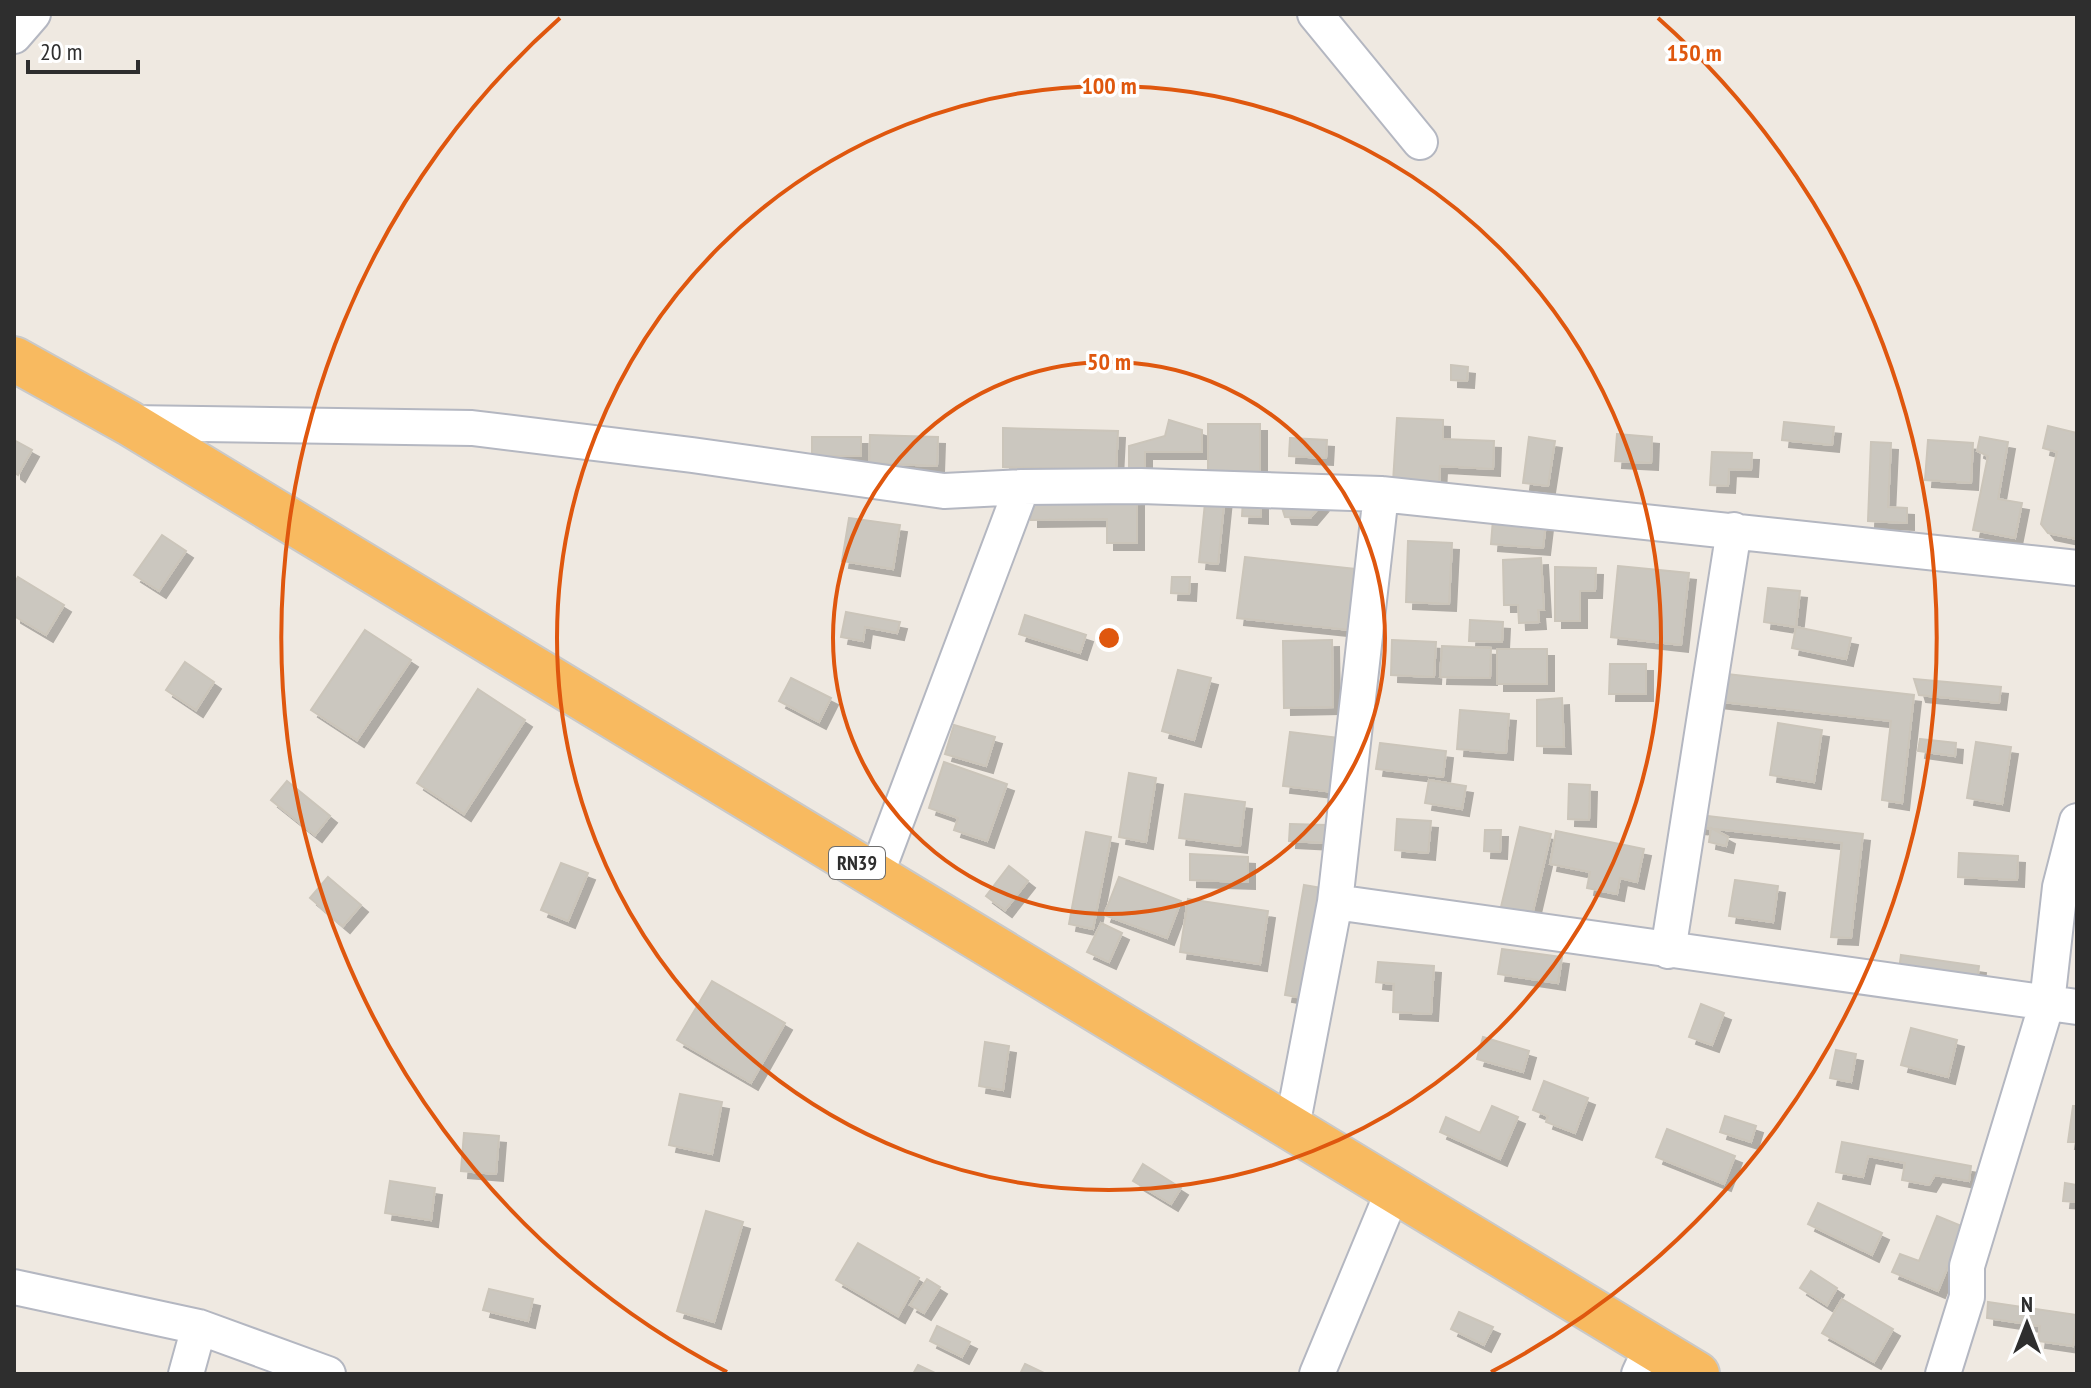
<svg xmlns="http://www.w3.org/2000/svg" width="2091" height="1388" font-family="'PT Sans Narrow',sans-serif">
<defs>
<filter id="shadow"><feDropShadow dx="7" dy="7" stdDeviation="0" flood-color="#0004"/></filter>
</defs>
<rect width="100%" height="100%" fill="#efe9e1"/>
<!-- building -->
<path fill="#cbc7bf" stroke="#cbc5ba" stroke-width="2" filter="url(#shadow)" d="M 1451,365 L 1468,367 L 1467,381 L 1451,380 Z
M 1397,418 L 1443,420 L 1443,439 L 1494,441 L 1493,469 L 1440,466 L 1439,485 L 1393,482 Z
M 1169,420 L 1202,430 L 1202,452 L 1145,452 L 1145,471 L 1129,471 L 1129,446 L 1165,436 Z
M 1784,422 L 1834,427 L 1832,445 L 1782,440 Z
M 1208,424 L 1260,424 L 1260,472 L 1208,472 Z
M 2048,426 L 2077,433 L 2077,539 L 2048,533 L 2041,524 L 2057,452 L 2043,448 Z
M 1003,428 L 1118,431 L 1116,470 L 1003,467 Z
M 1617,434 L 1652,437 L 1651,463 L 1615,461 Z
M 870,435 L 938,437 L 937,466 L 869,463 Z
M 812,437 L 861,437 L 861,456 L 812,456 Z
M 1529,437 L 1555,441 L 1548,486 L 1523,483 Z
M 1980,437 L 2008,442 L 1998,499 L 2022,503 L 2015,538 L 1973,530 L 1988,456 L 1977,451 Z
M 1290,438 L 1327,440 L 1326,458 L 1289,456 Z
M 14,440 L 32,450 L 18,475 L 14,472 Z
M 1928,440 L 1973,443 L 1971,483 L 1925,480 Z
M 1871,442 L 1891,443 L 1888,507 L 1907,508 L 1907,523 L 1868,521 Z
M 1712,452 L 1752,453 L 1751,470 L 1729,469 L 1728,486 L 1710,485 Z
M 1261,492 L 1261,517 L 1242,516 L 1243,499 Z
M 1206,493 L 1225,495 L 1218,564 L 1199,562 Z
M 1137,499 L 1137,543 L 1107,543 L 1107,519 L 1031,520 L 1031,500 Z
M 1280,501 L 1321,505 L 1310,518 L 1285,517 Z
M 849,518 L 900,525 L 893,569 L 842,561 Z
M 1493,519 L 1546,523 L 1543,548 L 1491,544 Z
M 162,535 L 186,551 L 159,591 L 134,575 Z
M 1408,541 L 1452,543 L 1449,604 L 1406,602 Z
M 1245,557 L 1355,569 L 1349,630 L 1237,618 Z
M 1541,558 L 1544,610 L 1538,610 L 1539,622 L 1519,623 L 1518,605 L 1504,605 L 1503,560 Z
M 1618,566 L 1689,573 L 1681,645 L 1611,637 Z
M 1555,567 L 1596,568 L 1595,591 L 1580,591 L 1580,621 L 1555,621 Z
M 18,577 L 64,605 L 46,635 L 14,616 L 14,584 Z
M 1172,577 L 1190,577 L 1189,594 L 1171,593 Z
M 1768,588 L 1800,591 L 1796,627 L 1764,622 Z
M 846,612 L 900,622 L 897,633 L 865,627 L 863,641 L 841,637 Z
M 1025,615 L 1086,635 L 1080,653 L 1019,634 Z
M 1470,620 L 1503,622 L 1502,642 L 1469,641 Z
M 1796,627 L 1851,638 L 1846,659 L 1792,648 Z
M 365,630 L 411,660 L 357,740 L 311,710 Z
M 1332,640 L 1333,707 L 1284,708 L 1283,641 Z
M 1392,640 L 1436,642 L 1434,677 L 1391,675 Z
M 1442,646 L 1491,648 L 1490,678 L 1440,677 Z
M 1497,649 L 1547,649 L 1547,684 L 1497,684 Z
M 185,662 L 214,682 L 196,710 L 166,690 Z
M 1610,664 L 1646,664 L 1646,694 L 1609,694 Z
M 1178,670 L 1211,678 L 1194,740 L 1162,731 Z
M 1718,673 L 1914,695 L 1902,803 L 1882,800 L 1891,721 L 1715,701 Z
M 791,678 L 831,698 L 819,722 L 779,701 Z
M 1914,679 L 2001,687 L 1999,703 L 1919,695 Z
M 478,689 L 525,720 L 464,814 L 417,783 Z
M 1562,698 L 1564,747 L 1537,746 L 1537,700 Z
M 1460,710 L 1509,714 L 1506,753 L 1457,749 Z
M 1778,723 L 1822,730 L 1814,782 L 1770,775 Z
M 954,725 L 995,737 L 986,766 L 945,754 Z
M 1290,732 L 1340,738 L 1333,792 L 1283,786 Z
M 1920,739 L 1956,743 L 1955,756 L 1918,751 Z
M 1976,742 L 2011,747 L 2002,804 L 1967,798 Z
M 1380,743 L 1446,751 L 1443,777 L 1376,769 Z
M 944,762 L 1007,784 L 987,841 L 954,830 L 958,818 L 929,808 Z
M 1129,773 L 1156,778 L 1146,842 L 1119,837 Z
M 1429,780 L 1466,786 L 1462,809 L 1425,803 Z
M 287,781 L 330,816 L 315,835 L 271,800 Z
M 1569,784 L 1590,785 L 1589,820 L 1568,819 Z
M 1185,794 L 1245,802 L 1240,846 L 1179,838 Z
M 1699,815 L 1863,834 L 1851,938 L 1831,937 L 1842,843 L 1698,827 Z
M 1397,819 L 1431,821 L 1428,853 L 1395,850 Z
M 1290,824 L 1327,825 L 1326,843 L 1289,841 Z
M 1520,827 L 1551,834 L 1532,915 L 1501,907 Z
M 1711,828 L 1728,837 L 1726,846 L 1709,842 Z
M 1485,830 L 1501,830 L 1500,852 L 1484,851 Z
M 1556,831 L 1644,849 L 1637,882 L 1620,878 L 1617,894 L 1587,888 L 1590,872 L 1550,864 Z
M 1086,832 L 1111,837 L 1093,929 L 1069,924 Z
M 1959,853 L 2018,856 L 2017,880 L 1958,877 Z
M 1190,854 L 1248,857 L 1248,882 L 1190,880 Z
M 561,863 L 588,873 L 568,921 L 541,910 Z
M 1009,866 L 1028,881 L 1005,910 L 986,896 Z
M 328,877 L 361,905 L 343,926 L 310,898 Z
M 1119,877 L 1181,901 L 1167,938 L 1104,915 Z
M 1735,880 L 1778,886 L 1773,922 L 1729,916 Z
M 1304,885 L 1322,888 L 1303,998 L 1285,995 Z
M 1188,899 L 1268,911 L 1260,964 L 1180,952 Z
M 1101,923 L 1122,933 L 1109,962 L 1087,952 Z
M 1502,949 L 1562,957 L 1558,983 L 1498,974 Z
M 1901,955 L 1979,966 L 1977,981 L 1899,970 Z
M 1378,962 L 1434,966 L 1431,1014 L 1393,1012 L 1394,984 L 1376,982 Z
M 712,981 L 785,1023 L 751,1083 L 677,1040 Z
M 1701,1004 L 1724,1013 L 1712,1045 L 1689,1037 Z
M 1911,1028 L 1957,1040 L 1948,1077 L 1901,1065 Z
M 1483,1037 L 1529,1051 L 1523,1072 L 1477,1059 Z
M 985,1042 L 1009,1046 L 1003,1090 L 979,1086 Z
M 1836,1050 L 1856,1054 L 1851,1082 L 1830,1078 Z
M 1544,1081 L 1588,1098 L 1575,1133 L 1546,1122 L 1548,1116 L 1533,1110 Z
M 680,1094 L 722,1102 L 712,1154 L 669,1145 Z
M 1492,1106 L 1518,1117 L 1500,1159 L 1440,1132 L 1446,1117 L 1480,1133 Z
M 2073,1106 L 2077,1106 L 2077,1142 L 2068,1142 Z
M 1725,1116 L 1756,1126 L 1751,1142 L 1720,1132 Z
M 1667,1129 L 1735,1156 L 1724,1184 L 1656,1157 Z
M 464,1133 L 499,1136 L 496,1174 L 461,1171 Z
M 1842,1142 L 1971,1166 L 1969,1181 L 1935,1175 L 1929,1185 L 1902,1180 L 1905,1163 L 1868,1156 L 1863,1177 L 1836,1172 Z
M 1143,1164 L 1181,1188 L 1171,1204 L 1133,1181 Z
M 390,1181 L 435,1188 L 431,1220 L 385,1213 Z
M 2065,1183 L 2077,1185 L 2077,1202 L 2063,1201 Z
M 1818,1203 L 1882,1233 L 1872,1255 L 1808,1224 Z
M 706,1211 L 743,1222 L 714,1322 L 677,1311 Z
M 1937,1216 L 1964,1227 L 1938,1291 L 1892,1272 L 1900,1254 L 1919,1261 Z
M 858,1243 L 919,1278 L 898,1316 L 836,1280 Z
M 1811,1271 L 1837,1288 L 1827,1305 L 1800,1288 Z
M 927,1279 L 940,1287 L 924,1313 L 910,1305 Z
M 489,1289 L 533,1299 L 528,1321 L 483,1310 Z
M 1842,1299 L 1893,1329 L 1874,1362 L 1822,1333 Z
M 1988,1302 L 2077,1315 L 2073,1346 L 2038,1341 L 2040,1326 L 1987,1318 Z
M 1459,1312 L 1493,1327 L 1484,1345 L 1451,1329 Z
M 937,1326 L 970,1342 L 962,1357 L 930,1341 Z
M 1025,1364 L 1046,1374 L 1020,1374 Z
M 918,1365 L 937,1374 L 913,1374 Z"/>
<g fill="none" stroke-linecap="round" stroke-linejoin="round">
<defs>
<path id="minor" d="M 1315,14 L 1420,142
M 14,36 L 33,14
M 129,423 L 472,428 L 692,455 L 944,491 L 1022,487 L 1141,486 L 1381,494 L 2077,568
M 876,875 L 1022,487
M 1335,902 L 2077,1007
M 1668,951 L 1734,530
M 1292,1127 L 1335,902 L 1381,494
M 14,1287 L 199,1327 L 328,1374
M 186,1374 L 199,1327
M 1317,1374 L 1393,1191
M 1639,1374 L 1651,1348
M 1943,1374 L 1967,1297 L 1967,1266 L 2047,1003 L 2060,887 L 2077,821"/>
<path id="trunk" d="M 14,359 L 129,423 L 1697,1374"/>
</defs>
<!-- minor casing -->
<use href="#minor" stroke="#b4b7c1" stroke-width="38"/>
<!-- trunk casing -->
<use href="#trunk" stroke="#c9c9c9" stroke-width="48"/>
<!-- minor -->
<use href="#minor" stroke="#fff" stroke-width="34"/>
<!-- trunk -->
<use href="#trunk" stroke="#f8ba60" stroke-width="44"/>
</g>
<!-- distance rings -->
<g fill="none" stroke="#df570e" stroke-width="4">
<circle cx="1109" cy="638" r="276"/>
<circle cx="1109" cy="638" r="552"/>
<path d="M727 1372A828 828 0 0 1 560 18M1658 18A828 828 0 0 1 1491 1372"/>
</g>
<g text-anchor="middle" stroke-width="7" stroke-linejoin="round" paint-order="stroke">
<!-- shield labels -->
<rect fill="#fff" stroke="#6d6d6d" stroke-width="2" x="829" y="847" width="56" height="32" rx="6"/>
<g font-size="20" font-weight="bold" fill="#2e2e2e">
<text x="857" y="870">RN39</text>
</g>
</g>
<circle cx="1109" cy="638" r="12" fill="#df570e" stroke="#fff" stroke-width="4"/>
<g font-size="24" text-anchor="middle" font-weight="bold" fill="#df570e" stroke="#fff" stroke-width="7" stroke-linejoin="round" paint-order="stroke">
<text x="1694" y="61">150 m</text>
<text x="1109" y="94">100 m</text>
<text x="1109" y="370">50 m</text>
</g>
<!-- border -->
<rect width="2091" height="1388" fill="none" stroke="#2e2e2e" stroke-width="32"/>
<!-- north arrow -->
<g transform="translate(2027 1324)" stroke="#ffffff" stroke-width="6" paint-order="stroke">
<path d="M0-6L14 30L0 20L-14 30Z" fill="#2e2e2e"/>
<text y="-12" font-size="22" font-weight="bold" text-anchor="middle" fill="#2e2e2e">N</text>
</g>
<!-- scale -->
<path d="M28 60v12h110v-12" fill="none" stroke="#2e2e2e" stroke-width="4"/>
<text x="40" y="60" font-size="24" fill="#2e2e2e" stroke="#ffffff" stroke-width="6" paint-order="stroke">20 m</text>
</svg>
